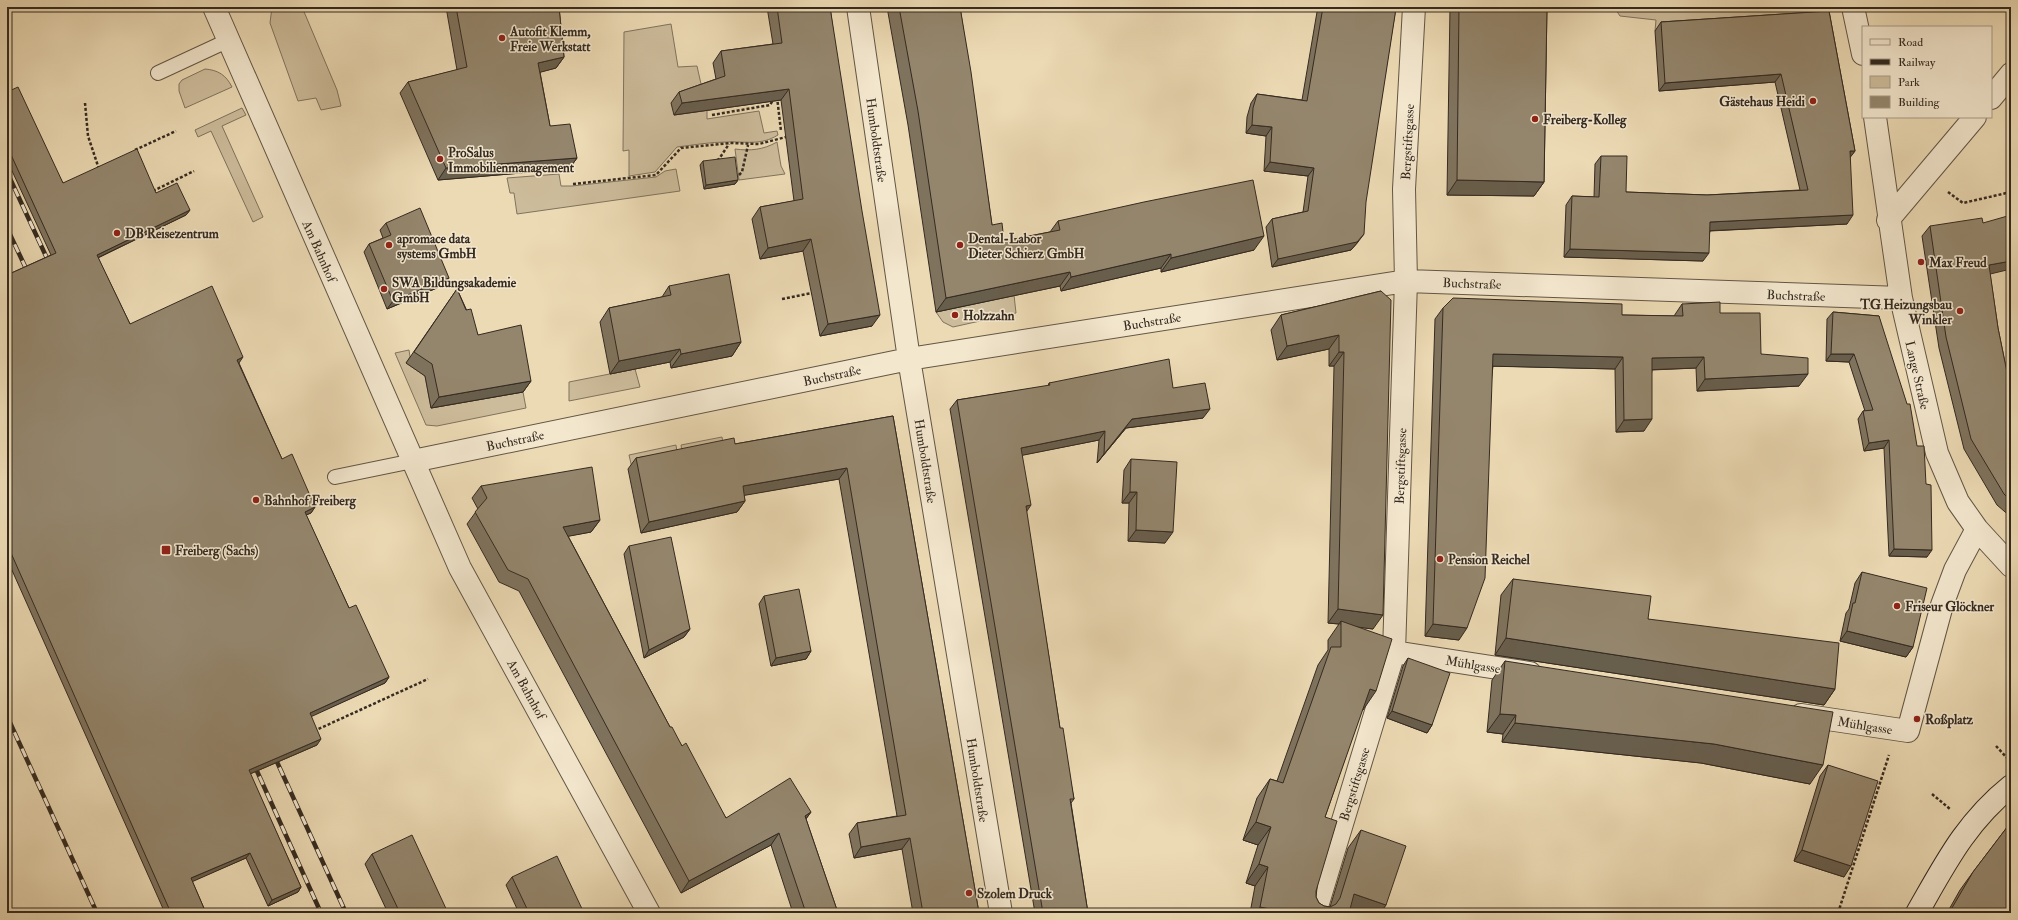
<svg xmlns="http://www.w3.org/2000/svg" width="2018" height="920" font-family="'IM FELL Double Pica',serif">
<rect width="100%" height="100%" fill="#ecdab4"/>
<filter id="stains"><feTurbulence type="fractalNoise" baseFrequency=".005" numOctaves="4"/><feColorMatrix values="0 0 0 0 .2 0 0 0 0 .09 0 0 0 0 .02 0 0 0 .5 -.17"/></filter>
<radialGradient id="worn" r=".72"><stop offset=".6" stop-color="#630" stop-opacity="0"/><stop offset="1" stop-color="#630" stop-opacity=".3"/></radialGradient>
<!-- green -->
<path fill="#cdbc9b" stroke="#80735e" d="M 272,7 L 302,7 L 337,90 L 341,106 L 321,110 L 316,98 L 298,101 L 270,23 Z
M 1614,7 L 1815,7 L 1816,20 L 1655,31 L 1656,20 L 1620,16 Z
M 671,24 L 678,67 L 697,66 L 707,111 L 707,119 L 759,111 L 764,133 L 777,131 L 778,135 C 760,146 746,141 727,142 C 710,142 694,145 677,147 L 655,172 L 629,176 L 629,150 L 623,151 L 624,32 Z
M 205,69 C 218,70 226,75 232,87 L 185,108 L 179,91 L 179,84 L 182,80 Z
M 242,108 L 246,115 L 222,126 L 263,217 L 253,222 L 211,131 L 198,137 L 195,130 Z
M 777,142 L 781,166 L 785,174 L 739,180 L 735,149 C 750,151 763,150 777,142 Z
M 676,169 L 680,191 L 517,214 L 514,193 L 510,193 L 507,178 L 559,174 L 561,186 L 572,186 L 656,177 L 665,171 Z
M 1014,295 L 1016,313 L 953,327 L 943,322 L 936,312 Z
M 409,350 L 410,357 L 406,363 L 425,376 L 431,408 L 523,392 L 526,408 L 437,426 L 426,425 L 395,353 Z
M 635,369 L 640,387 L 569,401 L 569,382 Z
M 722,437 L 724,449 L 683,458 L 681,445 Z
M 676,445 L 678,459 L 632,468 L 629,455 Z"/>
<g fill="none" stroke-linecap="round" stroke-linejoin="round">
<defs>
<path id="lane" d="M 158,73 L 227,41
M 335,477 L 413,461"/>
<path id="street" d="M 214,7 L 460,568 L 649,913
M 858,7 L 909,359 L 1001,913
M 1853,7 L 1863,54
M 1991,98 L 2011,74
M 1875,117 L 1901,298 L 1937,453 L 1958,502 L 1977,529 L 2011,566
M 1888,220 L 1975,117
M 413,461 L 909,359 L 1406,281 L 1901,298
M 1394,652 L 1530,673
M 1801,715 L 1908,731 L 1942,605 L 1955,570 L 1977,529
M 1315,913 L 1394,652 L 1406,281 L 1404,189 L 1414,7"/>
<path id="secondary" d="M 1917,913 C 1945,864 1966,822 2011,786"/>
</defs>
<!-- lane casing -->
<use href="#lane" stroke="#625645" stroke-width="16"/>
<!-- street casing -->
<use href="#street" stroke="#625645" stroke-width="24"/>
<!-- secondary casing -->
<use href="#secondary" stroke="#342a20" stroke-width="24"/>
<!-- path -->
<path stroke="#342a20" stroke-width="2.5" stroke-dasharray="3 2" stroke-linecap="butt" d="M 777,97 L 781,131
M 85,103 L 88,136 L 99,169
M 712,115 L 770,105 L 773,100
M 135,150 L 176,131
M 717,160 L 719,159 L 729,144
M 739,175 L 742,172 L 748,145
M 573,184 L 656,175 L 681,148 L 730,143 L 759,144 L 786,137
M 153,191 L 194,171
M 1948,192 L 1963,203 L 2011,192
M 782,299 L 812,293
M 314,731 L 428,679
M 1996,746 L 2008,759
M 1932,794 L 1950,809
M 1838,913 L 1889,755"/>
<!-- lane -->
<use href="#lane" stroke="#f3e7ce" stroke-width="14"/>
<!-- street -->
<use href="#street" stroke="#f3e7ce" stroke-width="22"/>
<!-- secondary -->
<use href="#secondary" stroke="#f3e7ce" stroke-width="22"/>
<defs>
<path id="rail" d="M 7,172 L 51,267
M 7,228 L 30,277
M 7,716 L 97,913
M 272,751 L 346,913
M 252,760 L 321,913"/>
</defs>
<!-- rail casing -->
<use href="#rail" stroke="#342a20" stroke-width="4.5"/>
<!-- rail -->
<use href="#rail" stroke="#f3e7ce" stroke-width="3" stroke-dasharray="9" stroke-linecap="butt"/>
</g>
<!-- wall -->
<path fill="#7f735e" stroke="#342a20" d="M 446,7 L 559,7 L 564,57 L 556,68 L 540,72 L 550,126 L 577,158 L 569,169 L 438,180 L 400,93 L 408,82 L 457,70 Z
M 767,7 L 830,7 L 872,326 L 820,336 L 803,251 L 760,259 L 752,219 L 760,207 L 794,201 L 781,100 L 674,115 L 671,103 L 679,92 L 716,79 L 713,63 L 721,51 L 773,44 Z
M 887,7 L 960,7 L 992,225 L 1004,241 L 1050,232 L 1058,221 L 1254,250 L 1161,272 L 1161,268 L 1061,291 L 1060,286 L 936,312 L 908,125 Z
M 1321,7 L 1345,7 L 1357,9 L 1357,7 L 1396,7 L 1358,242 L 1351,250 L 1272,267 L 1266,227 L 1272,219 L 1303,212 L 1308,176 L 1264,171 L 1266,136 L 1246,133 L 1247,117 L 1251,103 L 1257,94 L 1302,100 L 1317,12 Z
M 1450,7 L 1547,7 L 1544,182 L 1534,196 L 1447,195 Z
M 1829,11 L 1855,151 L 1850,157 L 1847,224 L 1710,231 L 1703,261 L 1564,257 L 1566,205 L 1572,196 L 1594,197 L 1595,164 L 1601,156 L 1626,192 L 1707,195 L 1800,190 L 1775,82 L 1659,91 L 1655,31 L 1661,22 Z
M 7,92 L 63,183 L 156,193 L 190,210 L 186,215 L 98,258 L 130,324 L 239,363 L 282,459 L 315,507 L 311,513 L 306,515 L 349,608 L 389,677 L 385,683 L 311,716 L 317,745 L 250,774 L 301,887 L 298,892 L 268,906 L 246,858 L 192,881 L 206,913 L 165,913 L 7,559 L 7,275 L 51,255 L 7,160 Z
M 703,161 L 738,180 L 735,184 L 704,189 L 700,165 Z
M 386,223 L 444,285 L 387,309 L 364,252 L 369,244 L 383,238 L 380,230 Z
M 1930,226 L 1990,274 L 1998,328 L 2011,392 L 2011,517 L 1997,505 L 1964,449 L 1939,348 L 1922,236 Z
M 669,286 L 741,342 L 732,356 L 671,368 L 670,362 L 610,374 L 600,322 L 609,308 L 662,297 Z
M 457,289 L 478,335 L 531,381 L 523,392 L 431,408 L 425,376 L 406,363 Z
M 1381,291 L 1373,629 L 1357,627 L 1363,710 L 1362,709 L 1325,817 L 1316,897 L 1319,903 L 1324,906 L 1330,907 L 1348,848 L 1361,830 L 1386,905 L 1380,913 L 1250,913 L 1255,886 L 1246,883 L 1258,845 L 1243,840 L 1257,798 L 1270,779 L 1277,781 L 1318,665 L 1328,650 L 1328,640 L 1339,624 L 1328,623 L 1334,366 L 1329,366 L 1329,349 L 1277,360 L 1271,330 L 1281,315 Z
M 1682,304 L 1720,313 L 1761,354 L 1799,386 L 1697,391 L 1696,368 L 1652,370 L 1644,431 L 1616,432 L 1615,369 L 1493,366 L 1459,640 L 1425,636 L 1435,319 L 1443,308 L 1622,315 L 1674,316 Z
M 1833,312 L 1879,316 L 1927,557 L 1889,556 L 1884,448 L 1864,451 L 1858,419 L 1863,411 L 1865,411 L 1849,362 L 1826,361 L 1827,319 Z
M 1049,383 L 1173,388 L 1203,418 L 1126,428 L 1097,463 L 1099,440 L 1022,455 L 1026,511 L 1060,728 L 1074,799 L 1071,803 L 1088,913 L 1035,913 L 950,409 L 957,400 L 1048,386 Z
M 893,416 L 979,913 L 913,913 L 902,849 L 854,858 L 849,834 L 857,823 L 897,816 L 839,479 L 744,495 L 745,501 L 737,512 L 641,533 L 628,469 L 636,458 L 735,444 Z
M 1131,459 L 1165,543 L 1128,541 L 1129,503 L 1122,503 L 1124,470 Z
M 481,486 L 600,520 L 591,532 L 568,536 L 670,727 L 682,746 L 726,818 L 811,812 L 806,819 L 838,913 L 793,913 L 771,845 L 681,893 L 519,591 L 499,582 L 467,524 L 478,509 L 472,498 Z
M 629,546 L 690,629 L 684,637 L 644,658 L 624,554 Z
M 1862,572 L 1913,647 L 1906,657 L 1840,641 L 1846,613 L 1849,609 L 1855,583 Z
M 1513,579 L 1648,619 L 1835,689 L 1824,705 L 1495,655 L 1501,595 Z
M 764,596 L 811,651 L 806,659 L 771,666 L 759,604 Z
M 1408,658 L 1432,725 L 1427,733 L 1387,718 L 1403,666 Z
M 1505,661 L 1810,784 L 1701,763 L 1502,742 L 1503,734 L 1487,732 L 1492,680 Z
M 1828,765 L 1844,877 L 1794,861 L 1820,776 Z
M 2011,822 L 2011,896 L 2008,900 L 2011,913 L 1947,913 L 1960,890 L 1973,872 Z
M 372,854 L 448,913 L 388,913 L 365,864 Z
M 512,877 L 584,913 L 519,913 L 506,885 Z"/>
<!-- shaded-wall -->
<path fill="#685e4c" stroke="#342a20" d="M 564,57 L 556,68 L 530,75 L 538,63 Z
M 1781,74 L 1775,82 L 1659,91 L 1665,83 Z
M 789,89 L 781,100 L 674,115 L 682,103 Z
M 1252,125 L 1272,127 L 1266,136 L 1246,133 Z
M 1850,151 L 1855,151 L 1849,159 Z
M 577,158 L 569,169 L 438,180 L 446,168 Z
M 1270,162 L 1314,168 L 1308,176 L 1264,171 Z
M 738,180 L 735,184 L 704,189 L 706,185 Z
M 1457,180 L 1544,182 L 1534,196 L 1447,195 Z
M 190,210 L 186,215 L 93,260 L 97,255 Z
M 1853,215 L 1847,224 L 1704,231 L 1710,222 Z
M 1364,234 L 1358,242 L 1351,250 L 1272,267 L 1278,259 Z
M 1264,236 L 1254,250 L 1161,272 L 1171,258 Z
M 811,239 L 803,251 L 760,259 L 768,248 Z
M 1570,249 L 1709,253 L 1703,261 L 1564,257 Z
M 1171,254 L 1161,268 L 1061,291 L 1071,277 Z
M 2011,261 L 2011,269 L 1982,276 L 1989,265 Z
M 1070,272 L 1060,286 L 936,312 L 946,298 Z
M 449,278 L 444,285 L 387,309 L 393,301 Z
M 880,315 L 872,326 L 820,336 L 828,324 Z
M 1339,335 L 1329,349 L 1277,360 L 1287,346 Z
M 741,342 L 732,356 L 671,368 L 681,354 Z
M 680,349 L 670,362 L 610,374 L 619,361 Z
M 1339,352 L 1344,352 L 1334,366 L 1329,366 Z
M 1493,354 L 1623,357 L 1615,369 L 1485,366 Z
M 1831,354 L 1854,354 L 1849,362 L 1826,361 Z
M 243,357 L 239,363 L 233,366 L 237,360 Z
M 1704,357 L 1696,368 L 1643,370 L 1652,358 Z
M 1808,374 L 1799,386 L 1697,391 L 1705,379 Z
M 531,381 L 523,392 L 431,408 L 439,397 Z
M 1210,409 L 1203,418 L 1126,428 L 1097,463 L 1104,454 L 1132,419 Z
M 1652,419 L 1644,431 L 1616,432 L 1624,420 Z
M 1105,431 L 1099,440 L 1014,457 L 1021,448 Z
M 1889,440 L 1884,448 L 1864,451 L 1869,443 Z
M 847,468 L 839,479 L 735,497 L 743,486 Z
M 1130,492 L 1137,492 L 1129,503 L 1122,503 Z
M 745,501 L 737,512 L 641,533 L 649,522 Z
M 1031,505 L 1025,514 L 1026,506 Z
M 315,507 L 311,513 L 301,517 L 305,512 Z
M 600,520 L 591,532 L 554,539 L 563,527 Z
M 1136,530 L 1173,532 L 1165,543 L 1128,541 Z
M 1894,549 L 1932,550 L 1927,557 L 1889,556 Z
M 1338,609 L 1383,615 L 1373,629 L 1341,625 L 1341,621 L 1339,624 L 1328,623 Z
M 1433,624 L 1467,628 L 1459,640 L 1425,636 Z
M 690,629 L 684,637 L 644,658 L 649,650 Z
M 1847,631 L 1913,647 L 1906,657 L 1840,641 Z
M 1506,638 L 1835,689 L 1824,705 L 1495,655 Z
M 811,651 L 806,659 L 771,666 L 776,658 Z
M 389,677 L 385,683 L 306,719 L 310,713 Z
M 1370,689 L 1376,691 L 1363,710 L 1357,707 Z
M 1392,711 L 1432,725 L 1427,733 L 1387,718 Z
M 1500,714 L 1516,715 L 1503,734 L 1487,732 Z
M 1515,723 L 1714,744 L 1823,765 L 1810,784 L 1701,763 L 1502,742 Z
M 321,739 L 317,745 L 245,776 L 249,770 Z
M 811,812 L 802,824 L 805,816 Z
M 1256,822 L 1271,827 L 1258,845 L 1243,840 Z
M 779,833 L 771,845 L 681,893 L 689,881 Z
M 910,838 L 902,849 L 854,858 L 861,847 Z
M 1802,850 L 1851,866 L 1844,877 L 1794,861 Z
M 250,853 L 246,858 L 187,884 L 191,878 Z
M 1259,864 L 1268,867 L 1255,886 L 1246,883 Z
M 301,887 L 298,892 L 268,906 L 272,900 Z
M 1354,894 L 1386,905 L 1380,913 L 1343,913 Z
M 1260,907 L 1290,913 L 1256,913 Z"/>
<!-- building -->
<path fill="#94866d" stroke="#342a20" d="M 456,7 L 559,7 L 564,57 L 538,63 L 550,126 L 570,124 L 577,158 L 446,168 L 408,82 L 467,67 Z
M 777,7 L 830,7 L 862,211 L 880,315 L 828,324 L 811,239 L 768,248 L 760,207 L 803,199 L 789,89 L 682,103 L 679,92 L 725,76 L 721,51 L 782,43 Z
M 899,7 L 960,7 L 971,72 L 992,225 L 1002,223 L 1004,241 L 1060,230 L 1058,221 L 1144,202 L 1253,180 L 1264,236 L 1171,258 L 1171,254 L 1071,277 L 1070,272 L 946,298 L 918,111 Z
M 1323,7 L 1345,7 L 1363,10 L 1363,7 L 1396,7 L 1395,15 L 1366,202 L 1364,234 L 1357,242 L 1278,259 L 1272,219 L 1308,211 L 1314,168 L 1270,162 L 1272,127 L 1252,125 L 1253,108 L 1257,94 L 1307,101 Z
M 1459,7 L 1547,7 L 1544,182 L 1457,180 Z
M 1829,11 L 1855,151 L 1850,151 L 1853,215 L 1710,222 L 1709,253 L 1570,249 L 1572,196 L 1599,197 L 1601,156 L 1627,156 L 1626,192 L 1707,195 L 1808,190 L 1781,74 L 1665,83 L 1661,22 Z
M 18,87 L 63,183 L 137,149 L 156,193 L 177,183 L 190,210 L 97,255 L 130,324 L 212,286 L 243,357 L 237,360 L 282,459 L 292,454 L 315,507 L 305,512 L 349,608 L 356,605 L 389,677 L 310,713 L 321,739 L 249,770 L 301,887 L 272,900 L 250,853 L 191,878 L 206,913 L 171,913 L 7,544 L 7,275 L 56,253 L 7,146 L 7,92 Z
M 735,157 L 738,180 L 706,185 L 703,161 Z
M 420,208 L 449,278 L 393,301 L 369,244 L 391,235 L 386,223 Z
M 2011,215 L 2011,261 L 1989,265 L 1998,328 L 2011,392 L 2011,501 L 2004,494 L 1971,439 L 1946,337 L 1930,226 L 1982,218 L 1983,223 Z
M 729,274 L 741,342 L 681,354 L 680,349 L 619,361 L 609,308 L 671,295 L 669,286 Z
M 457,289 L 466,310 L 471,309 L 478,335 L 521,325 L 531,381 L 439,397 L 432,364 L 414,352 Z
M 1381,291 L 1391,300 L 1383,615 L 1338,609 L 1344,352 L 1339,352 L 1339,335 L 1287,346 L 1281,315 Z
M 1453,298 L 1622,304 L 1622,315 L 1683,316 L 1682,304 L 1720,302 L 1720,313 L 1760,313 L 1761,354 L 1808,358 L 1808,374 L 1705,379 L 1704,357 L 1652,358 L 1652,419 L 1624,420 L 1623,357 L 1493,354 L 1485,578 L 1467,628 L 1433,624 L 1443,308 Z
M 1833,312 L 1879,316 L 1907,404 L 1910,404 L 1917,446 L 1924,446 L 1926,484 L 1931,485 L 1932,550 L 1894,549 L 1889,440 L 1869,443 L 1863,411 L 1873,410 L 1854,354 L 1831,354 Z
M 1169,359 L 1173,388 L 1205,383 L 1210,409 L 1132,419 L 1104,454 L 1105,431 L 1021,448 L 1031,505 L 1026,506 L 1060,728 L 1063,728 L 1074,799 L 1070,799 L 1088,913 L 1043,913 L 957,400 L 1050,385 L 1049,383 Z
M 893,416 L 979,913 L 923,913 L 910,838 L 861,847 L 857,823 L 906,815 L 847,468 L 743,486 L 745,501 L 649,522 L 636,458 L 734,438 L 735,444 Z
M 1131,459 L 1177,462 L 1173,532 L 1136,530 L 1137,492 L 1130,492 Z
M 592,467 L 600,520 L 563,527 L 670,727 L 672,727 L 682,746 L 686,743 L 726,818 L 790,778 L 811,812 L 805,816 L 838,913 L 806,913 L 779,833 L 689,881 L 528,579 L 508,570 L 475,512 L 487,498 L 481,486 Z
M 671,537 L 690,629 L 649,650 L 629,546 Z
M 1862,572 L 1927,588 L 1913,647 L 1847,631 L 1853,603 L 1855,603 Z
M 1513,579 L 1651,596 L 1648,619 L 1839,643 L 1835,689 L 1506,638 Z
M 799,589 L 811,651 L 776,658 L 764,596 Z
M 1341,621 L 1392,639 L 1376,691 L 1370,689 L 1325,817 L 1337,821 L 1316,891 L 1316,897 L 1319,903 L 1324,906 L 1330,907 L 1336,904 L 1340,898 L 1361,830 L 1406,846 L 1386,905 L 1354,894 L 1349,913 L 1290,913 L 1260,907 L 1268,867 L 1259,864 L 1271,827 L 1256,822 L 1270,779 L 1283,783 L 1331,647 L 1341,647 Z
M 1408,658 L 1450,673 L 1432,725 L 1392,711 Z
M 1505,661 L 1833,712 L 1823,765 L 1714,744 L 1515,723 L 1516,715 L 1500,714 Z
M 1828,765 L 1878,781 L 1851,866 L 1802,850 Z
M 2011,822 L 2011,895 L 2007,900 L 2011,903 L 2011,913 L 1949,913 L 1973,872 Z
M 412,835 L 448,913 L 400,913 L 372,854 Z
M 557,856 L 584,913 L 529,913 L 512,877 Z"/>
<!-- markers -->
<g fill="#8f2418" stroke="#f3e7ce" stroke-width="1.5">
<circle cx="502" cy="38" r="4"/>
<circle cx="1813" cy="101" r="4"/>
<circle cx="1535" cy="119" r="4"/>
<circle cx="440" cy="159" r="4"/>
<circle cx="117" cy="233" r="4"/>
<circle cx="389" cy="245" r="4"/>
<circle cx="960" cy="245" r="4"/>
<circle cx="1921" cy="262" r="4"/>
<circle cx="384" cy="289" r="4"/>
<circle cx="1960" cy="311" r="4"/>
<circle cx="955" cy="315" r="4"/>
<circle cx="256" cy="500" r="4"/>
<rect x="161" y="545" width="10" height="10" rx="2"/>
<circle cx="1440" cy="559" r="4"/>
<circle cx="1897" cy="606" r="4"/>
<circle cx="1917" cy="719" r="4"/>
<circle cx="969" cy="893" r="4"/>
</g>
<g text-anchor="middle" stroke-width="3" stroke-linejoin="round" paint-order="stroke">
<!-- poi labels -->
<g font-size="13" font-weight="bold" fill="#342a20" stroke="#f3e7ce" text-anchor="start">
<text x="510" y="36">Autofit Klemm,<tspan x="510" dy="15">Freie Werkstatt</tspan></text>
<text x="1805" y="106" text-anchor="end">Gästehaus Heidi</text>
<text x="1543" y="124">Freiberg-Kolleg</text>
<text x="448" y="157">ProSalus<tspan x="448" dy="15">Immobilienmanagement</tspan></text>
<text x="125" y="238">DB Reisezentrum</text>
<text x="397" y="243">apromace data<tspan x="397" dy="15">systems GmbH</tspan></text>
<text x="968" y="243">Dental-Labor<tspan x="968" dy="15">Dieter Schierz GmbH</tspan></text>
<text x="1929" y="267">Max Freud</text>
<text x="392" y="287">SWA Bildungsakademie<tspan x="392" dy="15">GmbH</tspan></text>
<text x="1952" y="309" text-anchor="end">TG Heizungsbau<tspan x="1952" dy="15">Winkler</tspan></text>
<text x="963" y="320">Holzzahn</text>
<text x="264" y="505">Bahnhof Freiberg</text>
<text x="175" y="555">Freiberg (Sachs)</text>
<text x="1448" y="564">Pension Reichel</text>
<text x="1905" y="611">Friseur Glöckner</text>
<text x="1925" y="724">Roßplatz</text>
<text x="977" y="898">Szolem Druck</text>
</g>
<!-- street labels -->
<g font-size="13" fill="#342a20" stroke="#f3e7ce">
<text transform="translate(877 140) rotate(82)" y="5">Humboldtstraße</text>
<text transform="translate(1407 142) rotate(-87)" y="5">Bergstiftsgasse</text>
<text transform="translate(320 251) rotate(66)" y="5">Am Bahnhof</text>
<text transform="translate(1472 283) rotate(2)" y="5">Buchstraße</text>
<text transform="translate(1796 295) rotate(2)" y="5">Buchstraße</text>
<text transform="translate(1152 321) rotate(-9)" y="5">Buchstraße</text>
<text transform="translate(832 375) rotate(-12)" y="5">Buchstraße</text>
<text transform="translate(1918 375) rotate(77)" y="5">Lange Straße</text>
<text transform="translate(515 440) rotate(-12)" y="5">Buchstraße</text>
<text transform="translate(926 461) rotate(81)" y="5">Humboldtstraße</text>
<text transform="translate(1400 466) rotate(-88)" y="5">Bergstiftsgasse</text>
<text transform="translate(1473 664) rotate(9)" y="5">Mühlgasse</text>
<text transform="translate(527 689) rotate(61)" y="5">Am Bahnhof</text>
<text transform="translate(1865 725) rotate(9)" y="5">Mühlgasse</text>
<text transform="translate(978 780) rotate(81)" y="5">Humboldtstraße</text>
<text transform="translate(1354 784) rotate(-73)" y="5">Bergstiftsgasse</text>
</g>
</g>
<!-- margin -->
<rect width="2018" height="920" fill="none" stroke="#ecdab4" stroke-width="24"/>
<rect x="8" y="8" width="2002" height="904" fill="none" stroke="#342a20" stroke-width="2"/>
<rect x="12" y="12" width="1994" height="896" fill="none" stroke="#342a20"/>
<!-- legend -->
<rect x="1862" y="26" width="130" height="92" fill="#f3e7ce" stroke="#a79b88"/>
<rect x="1870" y="39" width="20" height="6" fill="#f3e7ce" stroke="#a79b88"/>
<text x="1898" y="46" font-size="12" fill="#342a20">Road</text>
<rect x="1870" y="59" width="20" height="6" fill="#342a20" stroke="#a79b88"/>
<text x="1898" y="66" font-size="12" fill="#342a20">Railway</text>
<rect x="1870" y="76" width="20" height="12" fill="#cdbc9b" stroke="#a79b88"/>
<text x="1898" y="86" font-size="12" fill="#342a20">Park</text>
<rect x="1870" y="96" width="20" height="12" fill="#94866d" stroke="#a79b88"/>
<text x="1898" y="106" font-size="12" fill="#342a20">Building</text>
<rect width="100%" height="100%" filter="url(#stains)"/>
<rect width="100%" height="100%" fill="url(#worn)"/>
</svg>
